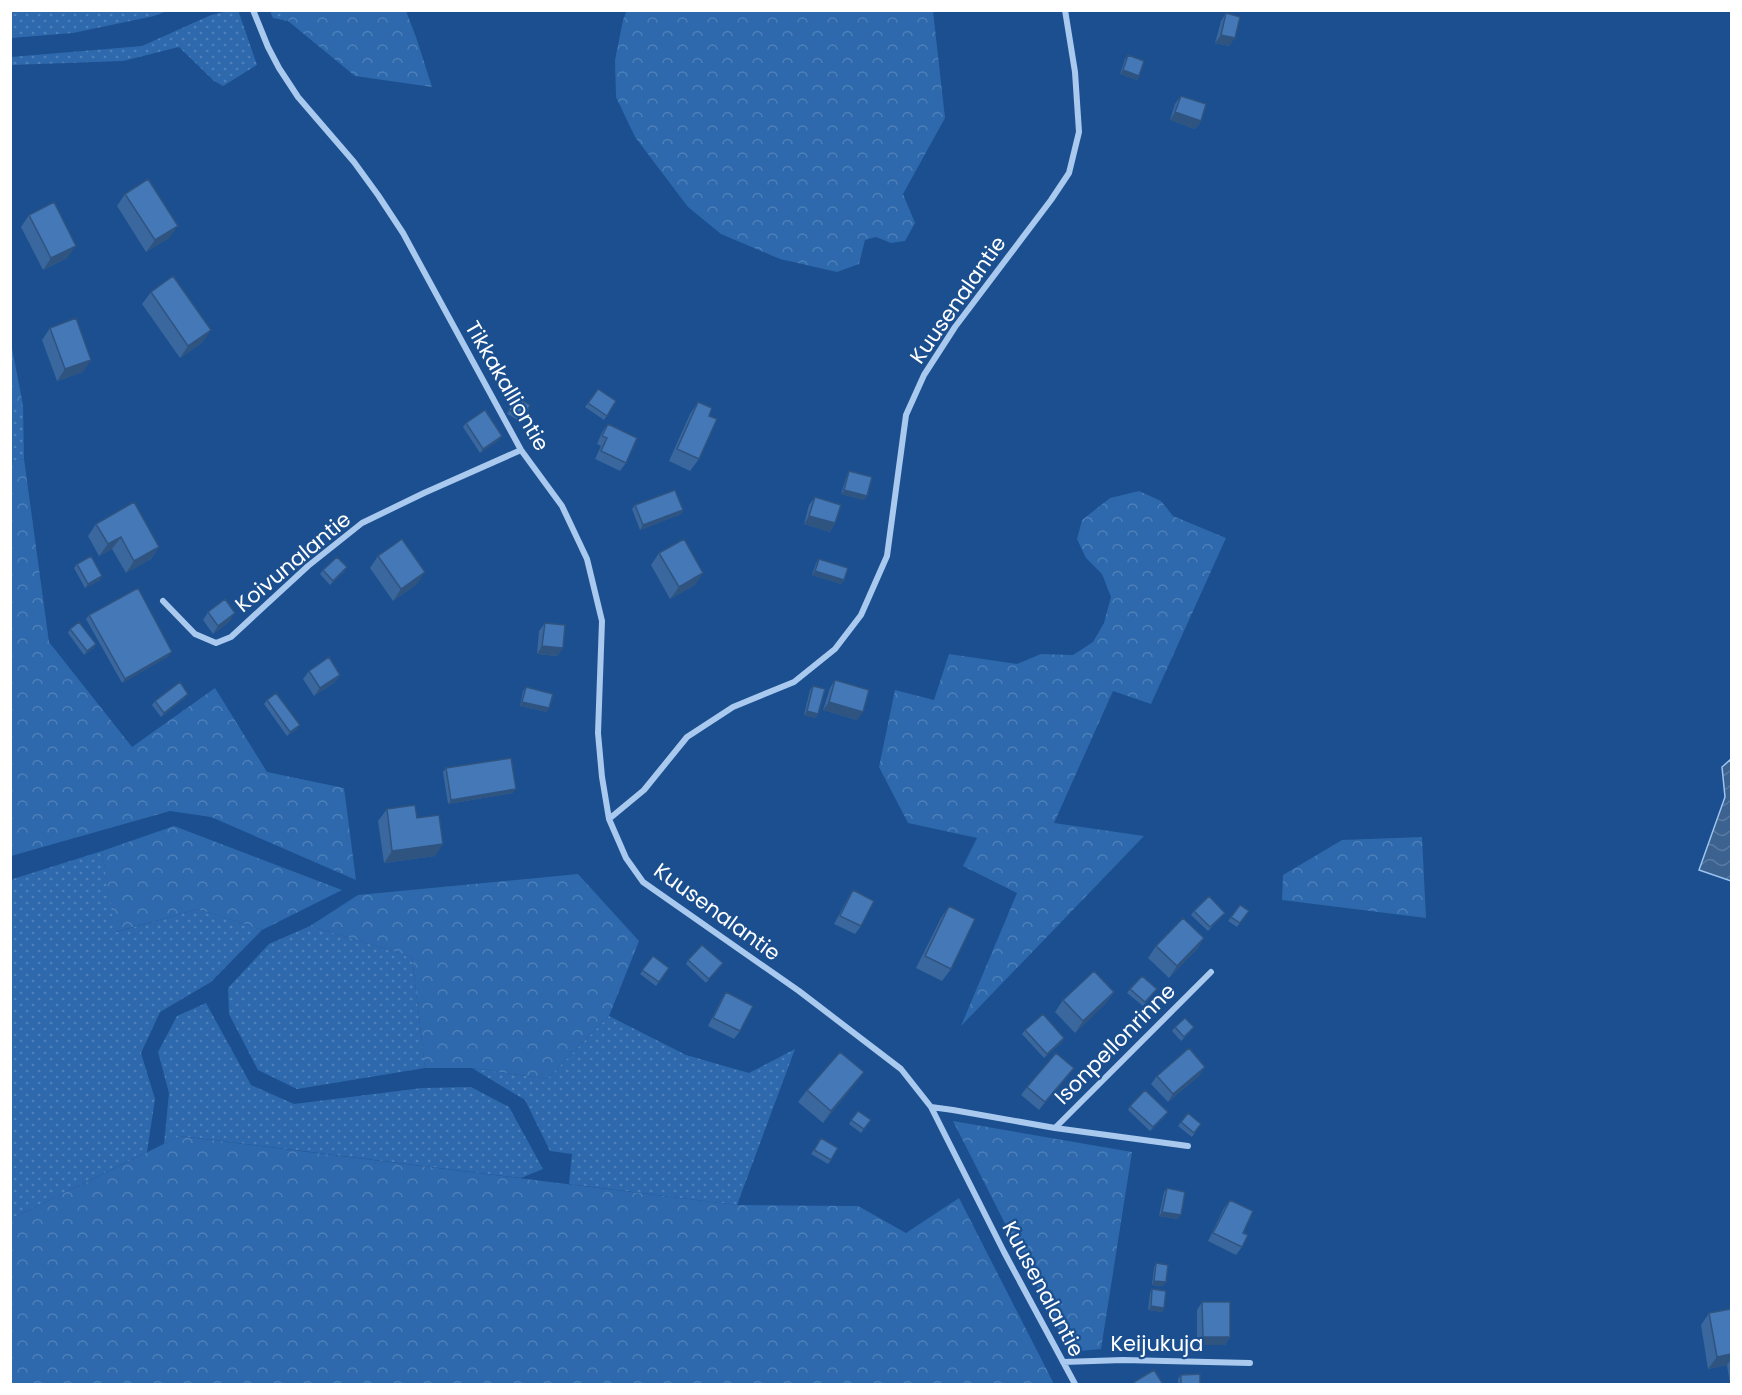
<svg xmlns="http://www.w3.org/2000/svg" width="1742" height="1395" font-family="Poppins,sans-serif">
<defs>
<pattern id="green-dots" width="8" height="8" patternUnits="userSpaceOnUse" patternTransform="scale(1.5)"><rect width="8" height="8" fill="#2e69ad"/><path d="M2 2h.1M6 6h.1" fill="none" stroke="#4d80b9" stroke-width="1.8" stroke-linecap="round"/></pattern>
<pattern id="forest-crowns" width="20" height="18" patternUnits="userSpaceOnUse" patternTransform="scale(1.5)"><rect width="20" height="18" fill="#2e69ad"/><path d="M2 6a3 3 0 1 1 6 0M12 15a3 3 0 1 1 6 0" fill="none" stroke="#4d80b9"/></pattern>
<pattern id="water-waves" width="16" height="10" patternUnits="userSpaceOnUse" patternTransform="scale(1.5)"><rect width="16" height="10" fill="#3c6290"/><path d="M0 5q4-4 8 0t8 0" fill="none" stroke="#597aa1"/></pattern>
</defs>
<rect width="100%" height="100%" fill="#1b4f8f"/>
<!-- green -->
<path fill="url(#green-dots)" d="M 11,10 L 167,10 L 167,11 L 154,16 L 73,33 L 11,38 Z
M 238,10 L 257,65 L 223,86 L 214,81 L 179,47 L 123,61 L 11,65 L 11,57 L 142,46 L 211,15 L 228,11 Z
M 270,11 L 292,11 L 288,21 L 273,18 Z
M 23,405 L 24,459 L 11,462 L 11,407 Z
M 102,851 L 116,932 L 198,909 L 262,930 L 211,982 L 160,1012 L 141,1053 L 155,1099 L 147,1152 L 11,1219 L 10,882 L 13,879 Z
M 310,926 L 412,957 L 425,1068 L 297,1089 L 258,1070 L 229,1014 L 228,988 L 269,944 Z
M 206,1003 L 251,1085 L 294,1104 L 422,1088 L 471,1087 L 509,1107 L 543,1169 L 521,1178 L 181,1136 L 164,1144 L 169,1093 L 158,1052 L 177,1016 Z
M 609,1016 L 686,1055 L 749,1073 L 795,1049 L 737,1205 L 569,1184 L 572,1154 L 550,1151 L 525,1100 L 472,1068 L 547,1079 Z"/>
<!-- forest -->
<path fill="url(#forest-crowns)" d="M 292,10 L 406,11 L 416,37 L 432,87 L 355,76 L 288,21 Z
M 627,10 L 933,11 L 945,118 L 903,194 L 915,223 L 905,241 L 891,243 L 876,237 L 865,240 L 859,264 L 837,272 L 780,259 L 721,234 L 688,207 L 635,137 L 616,97 L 615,60 L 623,20 Z
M 11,343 L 23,405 L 11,407 L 10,407 Z
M 24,459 L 49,642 L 132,747 L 215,688 L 267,772 L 344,788 L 356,880 L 211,817 L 170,811 L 11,856 L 10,462 Z
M 1139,491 L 1161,501 L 1173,516 L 1226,538 L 1151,704 L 1113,691 L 1054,823 L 1144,836 L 961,1026 L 1017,893 L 963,866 L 977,838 L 908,823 L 879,767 L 895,690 L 934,700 L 949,654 L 1017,664 L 1041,654 L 1073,655 L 1093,642 L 1104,623 L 1111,597 L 1102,574 L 1086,558 L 1077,539 L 1082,520 L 1110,498 Z
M 174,826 L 342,890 L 262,930 L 198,909 L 115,932 L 102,851 Z
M 1422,837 L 1426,918 L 1282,900 L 1283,875 L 1342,840 Z
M 578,874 L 639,941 L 609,1016 L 547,1079 L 472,1068 L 425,1068 L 412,957 L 310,926 L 358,895 Z
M 953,1121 L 1132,1152 L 1101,1349 L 1070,1352 Z
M 180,1136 L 737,1205 L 858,1206 L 906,1233 L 959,1198 L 1054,1384 L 11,1384 L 11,1219 Z"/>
<!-- water -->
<path fill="url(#water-waves)" stroke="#9cc4f0" stroke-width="1.5" d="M 1730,760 L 1732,763 L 1731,881 L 1699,870 L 1725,797 L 1722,767 Z"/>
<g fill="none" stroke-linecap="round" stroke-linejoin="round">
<!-- street -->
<path stroke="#a9c9ee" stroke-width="6" d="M 253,10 L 268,47 L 279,68 L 298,97 L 354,162 L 378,195 L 403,233 L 521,450 L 562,506 L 587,559 L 602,621 L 598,733 L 602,777 L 609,819
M 1065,10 L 1075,72 L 1079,132 L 1069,173 L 1051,200 L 955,327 L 924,375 L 906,415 L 887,556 L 861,615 L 835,649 L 794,682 L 733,707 L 687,737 L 644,790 L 609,819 L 626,858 L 643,882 L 799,991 L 901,1069 L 931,1107 L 1004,1252 L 1075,1384
M 163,601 L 195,634 L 216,643 L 231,637 L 308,566 L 362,523 L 424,493 L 521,450
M 931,1107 L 953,1110 L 1055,1128 L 1211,972
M 1055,1128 L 1188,1146
M 1063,1362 L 1123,1360 L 1250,1363"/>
</g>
<!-- wall -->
<path fill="#3a679d" d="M 1226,13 L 1229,46 L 1215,43 L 1221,21 Z
M 1128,55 L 1139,76 L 1137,80 L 1120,74 L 1125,59 Z
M 1181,96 L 1201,121 L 1195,129 L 1170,120 L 1175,104 Z
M 125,194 L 169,238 L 146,252 L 117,206 Z
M 29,215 L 67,258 L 43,270 L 21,227 Z
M 151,292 L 203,342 L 180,358 L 142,304 Z
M 50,328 L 83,372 L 57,381 L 42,340 Z
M 598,389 L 616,401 L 604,420 L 585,407 Z
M 516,397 L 524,418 L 521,422 L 507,414 Z
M 698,402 L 709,416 L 699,459 L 690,471 L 669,461 L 690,414 Z
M 466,423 L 499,440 L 480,453 L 463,427 Z
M 608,424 L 626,463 L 620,471 L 595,459 L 601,446 L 597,444 L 602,432 Z
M 849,471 L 867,496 L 864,500 L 841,494 L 847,475 Z
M 815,497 L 835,523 L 830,532 L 804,524 L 809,505 Z
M 635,505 L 683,510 L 681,514 L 640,530 L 632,509 Z
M 96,524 L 159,547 L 151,559 L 126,573 L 112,549 L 99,556 L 88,536 Z
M 659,553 L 695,585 L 670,599 L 651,565 Z
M 378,556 L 417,584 L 393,601 L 370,568 Z
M 819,559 L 844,580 L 841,584 L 812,575 L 816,563 Z
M 77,564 L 100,580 L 85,588 L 74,568 Z
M 323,570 L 345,571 L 330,585 L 320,574 Z
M 208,612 L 230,621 L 213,634 L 203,620 Z
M 89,615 L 169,656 L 122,683 L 86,619 Z
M 545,623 L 563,648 L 557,656 L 537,654 L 539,631 Z
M 70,629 L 94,648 L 84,655 L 68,633 Z
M 309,671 L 340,675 L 334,683 L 314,696 L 303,679 Z
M 835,680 L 857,720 L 823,710 L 830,688 Z
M 813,686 L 818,714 L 815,718 L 804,715 L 810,690 Z
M 526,687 L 547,712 L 520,706 L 523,691 Z
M 185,698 L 161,717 L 152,705 L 155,701 Z
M 267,700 L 297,729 L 287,736 L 264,704 Z
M 446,768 L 513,793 L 448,804 L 443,772 Z
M 387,809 L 417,818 L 435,856 L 384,863 L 378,821 Z
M 853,890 L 861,926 L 855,934 L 834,924 L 848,898 Z
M 1240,905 L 1249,911 L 1237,927 L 1228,921 Z
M 949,906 L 951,969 L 942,981 L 916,968 L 941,918 Z
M 1194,911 L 1225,913 L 1208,931 L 1191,915 Z
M 1204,938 L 1196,950 L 1169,978 L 1148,958 L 1156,946 Z
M 653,956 L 669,968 L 656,986 L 640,974 Z
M 688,960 L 723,963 L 706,983 L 686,964 Z
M 1130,989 L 1157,989 L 1143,1006 L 1127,993 Z
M 726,992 L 740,1031 L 734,1039 L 708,1026 L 721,1000 Z
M 1114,992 L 1105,1004 L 1075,1033 L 1055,1012 L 1063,1000 Z
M 1175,1027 L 1191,1031 L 1181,1041 L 1172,1031 Z
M 1025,1030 L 1064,1038 L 1062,1042 L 1044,1058 L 1022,1034 Z
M 1074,1068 L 1068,1076 L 1039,1110 L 1021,1095 L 1027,1087 Z
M 864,1072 L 855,1084 L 823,1123 L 798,1102 L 807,1090 Z
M 1200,1075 L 1168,1102 L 1151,1084 L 1157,1076 Z
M 1130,1106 L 1165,1116 L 1150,1131 L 1128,1110 Z
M 858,1111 L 871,1120 L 861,1133 L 849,1124 Z
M 1188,1113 L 1201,1124 L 1192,1137 L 1178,1126 Z
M 821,1138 L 831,1160 L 828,1164 L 811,1154 Z
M 1167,1188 L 1178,1219 L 1159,1216 L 1164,1192 Z
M 1230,1200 L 1242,1247 L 1236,1255 L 1208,1241 L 1224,1208 Z
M 1156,1263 L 1163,1286 L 1152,1285 L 1154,1267 Z
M 1152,1289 L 1164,1308 L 1162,1312 L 1148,1310 L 1150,1293 Z
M 1202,1302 L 1230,1337 L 1225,1345 L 1197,1345 L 1197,1310 Z
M 1731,1309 L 1731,1384 L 1730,1384 L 1727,1365 L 1708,1369 L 1701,1325 L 1709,1313 Z
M 1181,1375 L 1200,1384 L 1178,1384 L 1178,1379 Z"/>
<!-- shaded-wall -->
<path fill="#305480" d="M 1221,35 L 1235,38 L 1229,46 L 1215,43 Z
M 1123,70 L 1139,76 L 1137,80 L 1120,74 Z
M 1175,112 L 1201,121 L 1195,129 L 1170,120 Z
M 178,226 L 169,238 L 146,252 L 155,240 Z
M 76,246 L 67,258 L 43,270 L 51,258 Z
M 211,330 L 203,342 L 180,358 L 188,346 Z
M 91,360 L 83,372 L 57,381 L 65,369 Z
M 502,436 L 499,440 L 480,453 L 483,449 Z
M 844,490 L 867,496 L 864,500 L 841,494 Z
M 683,510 L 681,514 L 640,530 L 643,525 Z
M 809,516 L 835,523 L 830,532 L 804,524 Z
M 121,537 L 112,549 L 99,556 L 108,544 Z
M 159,547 L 151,559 L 126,573 L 134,561 Z
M 347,567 L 345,571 L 330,585 L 333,581 Z
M 815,571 L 844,580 L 841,584 L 812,575 Z
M 425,572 L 417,584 L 393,601 L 401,589 Z
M 703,573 L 695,585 L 670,599 L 679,587 Z
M 102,576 L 100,580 L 85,588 L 88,584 Z
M 235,613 L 230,621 L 213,634 L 218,626 Z
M 96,644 L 94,648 L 84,655 L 87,651 Z
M 542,646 L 563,648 L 557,656 L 537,654 Z
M 172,652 L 169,656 L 122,683 L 125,679 Z
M 340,675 L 334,683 L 314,696 L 320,688 Z
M 188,694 L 185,698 L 161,717 L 164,713 Z
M 522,702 L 549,708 L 547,712 L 520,706 Z
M 829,702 L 863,712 L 857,720 L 823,710 Z
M 807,711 L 818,714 L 815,718 L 804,715 Z
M 300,725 L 297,729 L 287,736 L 290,732 Z
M 516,789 L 513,793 L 448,804 L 451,800 Z
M 443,844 L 435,856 L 384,863 L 392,851 Z
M 1204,938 L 1196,950 L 1169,978 L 1177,966 Z
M 1114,992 L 1105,1004 L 1075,1033 L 1083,1021 Z
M 1064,1038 L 1062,1042 L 1044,1058 L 1047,1054 Z
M 1205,1067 L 1200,1075 L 1168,1102 L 1173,1094 Z
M 1074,1068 L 1068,1076 L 1039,1110 L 1045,1102 Z
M 864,1072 L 855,1084 L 823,1123 L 831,1111 Z
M 1162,1212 L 1181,1215 L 1178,1219 L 1159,1216 Z
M 1154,1281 L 1166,1282 L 1163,1286 L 1152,1285 Z
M 1151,1306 L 1164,1308 L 1162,1312 L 1148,1310 Z
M 1203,1337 L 1230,1337 L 1225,1345 L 1197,1345 Z
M 1731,1354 L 1731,1359 L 1727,1365 L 1708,1369 L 1717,1357 Z"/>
<!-- building -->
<path fill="#4478b7" stroke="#305480" stroke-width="1.5" d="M 1226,13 L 1240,17 L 1235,38 L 1221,35 Z
M 1128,55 L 1144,61 L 1139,76 L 1123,70 Z
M 1181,96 L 1206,104 L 1201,121 L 1175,112 Z
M 148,179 L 178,226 L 155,240 L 125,194 Z
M 54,202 L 76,246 L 51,258 L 29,215 Z
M 173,276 L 211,330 L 188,346 L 151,292 Z
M 76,318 L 91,360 L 65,369 L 50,328 Z
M 598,389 L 616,401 L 607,416 L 588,403 Z
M 516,397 L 530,405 L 524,418 L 509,410 Z
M 698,402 L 712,408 L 709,416 L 717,419 L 699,459 L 677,449 Z
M 485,410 L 502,436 L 483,449 L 466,423 Z
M 608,424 L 637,438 L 626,463 L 601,451 L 607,438 L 602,436 Z
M 849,471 L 872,477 L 867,496 L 844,490 Z
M 675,490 L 683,510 L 643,525 L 635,505 Z
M 815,497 L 841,505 L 835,523 L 809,516 Z
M 134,502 L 159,547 L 134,561 L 121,537 L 108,544 L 96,524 Z
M 402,539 L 425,572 L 401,589 L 378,556 Z
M 684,539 L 703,573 L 679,587 L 659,553 Z
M 91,556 L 102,576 L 88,584 L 77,564 Z
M 337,557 L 347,567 L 333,581 L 323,570 Z
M 819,559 L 848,568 L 844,580 L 815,571 Z
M 138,588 L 172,652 L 125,679 L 89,615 Z
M 225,599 L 235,613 L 218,626 L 208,612 Z
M 79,622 L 96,644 L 87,651 L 70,629 Z
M 545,623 L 565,625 L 563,648 L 542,646 Z
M 329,657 L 340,675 L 320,688 L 309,671 Z
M 835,680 L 869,690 L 863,712 L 829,702 Z
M 180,682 L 188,694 L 164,713 L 155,701 Z
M 813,686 L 825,689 L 818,714 L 807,711 Z
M 526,687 L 553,694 L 549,708 L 522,702 Z
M 276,693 L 300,725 L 290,732 L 267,700 Z
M 511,758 L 516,789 L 451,800 L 446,768 Z
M 415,805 L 417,818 L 439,815 L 443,844 L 392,851 L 387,809 Z
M 853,890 L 874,901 L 861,926 L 840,916 Z
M 1209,896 L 1225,913 L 1210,927 L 1194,911 Z
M 1240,905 L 1249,911 L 1240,923 L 1231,917 Z
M 949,906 L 975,919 L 951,969 L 925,956 Z
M 1183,918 L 1204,938 L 1177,966 L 1156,946 Z
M 702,945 L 723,963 L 709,979 L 688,960 Z
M 653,956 L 669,968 L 659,982 L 642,970 Z
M 1094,971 L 1114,992 L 1083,1021 L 1063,1000 Z
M 1142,976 L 1157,989 L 1145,1002 L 1130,989 Z
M 726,992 L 753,1006 L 740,1031 L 713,1018 Z
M 1043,1014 L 1064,1038 L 1047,1054 L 1025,1030 Z
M 1185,1018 L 1194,1027 L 1184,1037 L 1175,1027 Z
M 1189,1048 L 1205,1067 L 1173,1094 L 1157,1076 Z
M 840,1052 L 864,1072 L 831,1111 L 807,1090 Z
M 1056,1053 L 1074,1068 L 1045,1102 L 1027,1087 Z
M 1145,1090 L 1168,1112 L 1153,1127 L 1130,1106 Z
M 858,1111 L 871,1120 L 864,1129 L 851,1120 Z
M 1188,1113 L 1201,1124 L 1194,1133 L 1181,1122 Z
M 821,1138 L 838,1148 L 831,1160 L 814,1150 Z
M 1167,1188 L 1185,1192 L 1181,1215 L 1162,1212 Z
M 1230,1200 L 1253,1211 L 1243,1233 L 1248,1235 L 1242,1247 L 1213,1233 Z
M 1156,1263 L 1168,1265 L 1166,1282 L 1154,1281 Z
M 1152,1289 L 1166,1291 L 1164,1308 L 1151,1306 Z
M 1202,1302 L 1230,1302 L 1230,1337 L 1203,1337 Z
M 1731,1309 L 1731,1354 L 1717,1357 L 1709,1313 Z
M 1154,1370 L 1163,1384 L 1135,1384 L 1134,1382 Z
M 1200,1374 L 1200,1384 L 1181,1384 L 1181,1375 Z"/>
<g text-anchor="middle" stroke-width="4.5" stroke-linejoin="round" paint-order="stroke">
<!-- street labels -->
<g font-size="21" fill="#fff" stroke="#1b4f8f">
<text transform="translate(958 300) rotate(-55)" y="7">Kuusenalantie</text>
<text transform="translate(507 386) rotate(60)" y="7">Tikkakalliontie</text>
<text transform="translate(293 562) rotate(-40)" y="7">Koivunalantie</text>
<text transform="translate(717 912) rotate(36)" y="7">Kuusenalantie</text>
<text transform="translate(1115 1044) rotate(-45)" y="7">Isonpellonrinne</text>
<text transform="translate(1043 1289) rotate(62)" y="7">Kuusenalantie</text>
<text x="1157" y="1351">Keijukuja</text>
</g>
</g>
<!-- border -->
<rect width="1742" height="1395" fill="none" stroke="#ffffff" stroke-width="24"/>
</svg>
